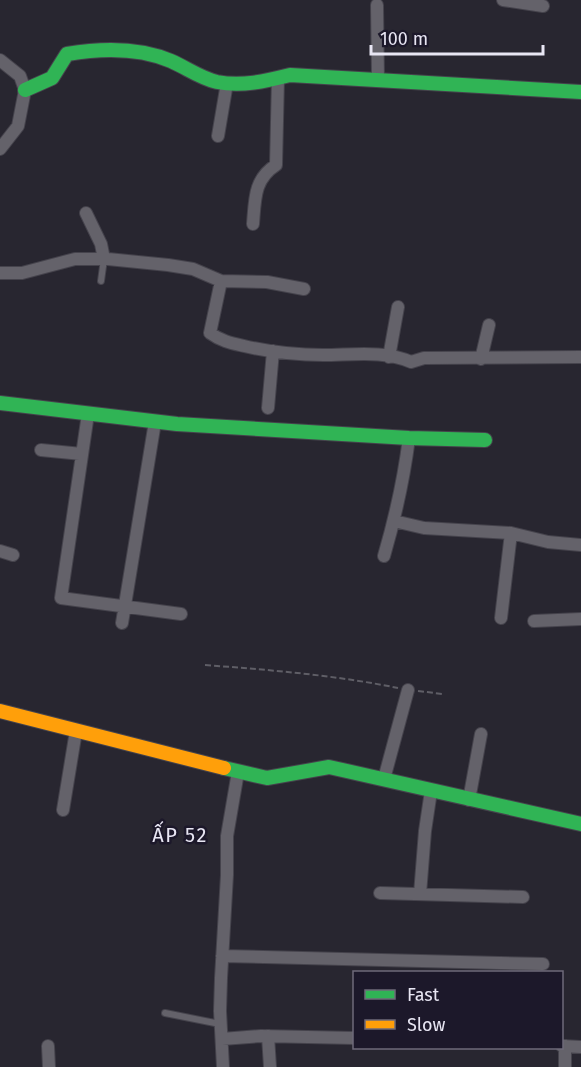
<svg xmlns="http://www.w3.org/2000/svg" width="581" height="1067" font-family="'Fira Sans',sans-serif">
<rect width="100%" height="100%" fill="#282630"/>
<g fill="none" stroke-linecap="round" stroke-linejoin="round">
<defs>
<path id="lane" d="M 101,281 L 104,259
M 165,1013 L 220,1024"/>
<path id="street" d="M 503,0 L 543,6
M 377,5 L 378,80
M 0,60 L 20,76 L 25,90 L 18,126 L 0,149
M 218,136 L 227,83
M 86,213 L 101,244 L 104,259
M 253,224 C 255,199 254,179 276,165 L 278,78
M 0,273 L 22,273 L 75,259 L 108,259 L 168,265 L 193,269 L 221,281 L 267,282 L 304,289
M 221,281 L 210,333 C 221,341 231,343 244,346 C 270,352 297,355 323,355 C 352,355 385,350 411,362 L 424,358 L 581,357
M 389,357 L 398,307
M 481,359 L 489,325
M 268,408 L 273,351
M 88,414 L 61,598 L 181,614
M 41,450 L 82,454
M 394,521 L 424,528 L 511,533 L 548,542 L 581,545
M 0,551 L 13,555
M 384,556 C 395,518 404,478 409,438
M 501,618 L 511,533
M 534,621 L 581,619
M 122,623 L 155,422
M 384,779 L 408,690
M 469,800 L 481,734
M 63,810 L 76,731
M 380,893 L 523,897
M 420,894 L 425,831 L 431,791
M 222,956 L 543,964
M 268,1036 L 270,1067
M 222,1039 L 261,1036 L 354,1038
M 48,1046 L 49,1067
M 562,1046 L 581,1047
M 565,1046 L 565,1067
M 223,1067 L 220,1011 L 221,978 L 227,875 L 227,836 L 238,772"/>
<path id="fast" d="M 25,90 L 52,78 L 67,54 C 102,48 138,47 171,61 C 187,68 200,78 217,82 C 242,87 266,81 290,75 L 581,92
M 0,403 L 177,424 L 409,438 L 485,440
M 224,768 L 267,778 L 329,767 L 581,824"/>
<path id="slow" d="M 0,711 L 224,768"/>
</defs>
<!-- lane casing -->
<use href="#lane" stroke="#45434c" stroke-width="8"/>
<!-- street casing -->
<use href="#street" stroke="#45434c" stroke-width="14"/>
<!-- fast casing -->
<use href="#fast" stroke="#45434c" stroke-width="16"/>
<!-- slow casing -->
<use href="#slow" stroke="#45434c" stroke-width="16"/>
<!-- path -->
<path stroke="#5f5e66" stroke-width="2" stroke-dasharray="6 3" stroke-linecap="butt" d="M 205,665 C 271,670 334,675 398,688
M 418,691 L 442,694"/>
<!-- lane -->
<use href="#lane" stroke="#64626a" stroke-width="6"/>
<!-- street -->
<use href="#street" stroke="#64626a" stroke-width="12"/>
<!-- fast -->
<use href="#fast" stroke="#30b455" stroke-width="14"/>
<!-- slow -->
<use href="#slow" stroke="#ff9f0a" stroke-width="14"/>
</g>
<g text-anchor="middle" stroke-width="5" stroke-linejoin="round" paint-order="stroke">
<!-- neighbourhood labels -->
<g font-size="20" letter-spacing="1.5" fill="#e8e6f3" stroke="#1c182a">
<text x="180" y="842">ẤP 52</text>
</g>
</g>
<!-- legend -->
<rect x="353" y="971" width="210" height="78" fill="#1c182a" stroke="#6e6a7a" stroke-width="1.5"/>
<rect x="365" y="990" width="30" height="9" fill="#30b455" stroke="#6e6a7a" stroke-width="1.5"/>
<text x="407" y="1001" font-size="18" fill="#e8e6f3">Fast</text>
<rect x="365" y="1020" width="30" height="9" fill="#ff9f0a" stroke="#6e6a7a" stroke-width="1.5"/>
<text x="407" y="1031" font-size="18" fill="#e8e6f3">Slow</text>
<!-- scale -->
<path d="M371 45v9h172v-9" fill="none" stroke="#e8e6f3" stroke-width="3"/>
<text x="380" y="45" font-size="18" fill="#e8e6f3" stroke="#1c182a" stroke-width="4.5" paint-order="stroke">100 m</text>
</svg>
